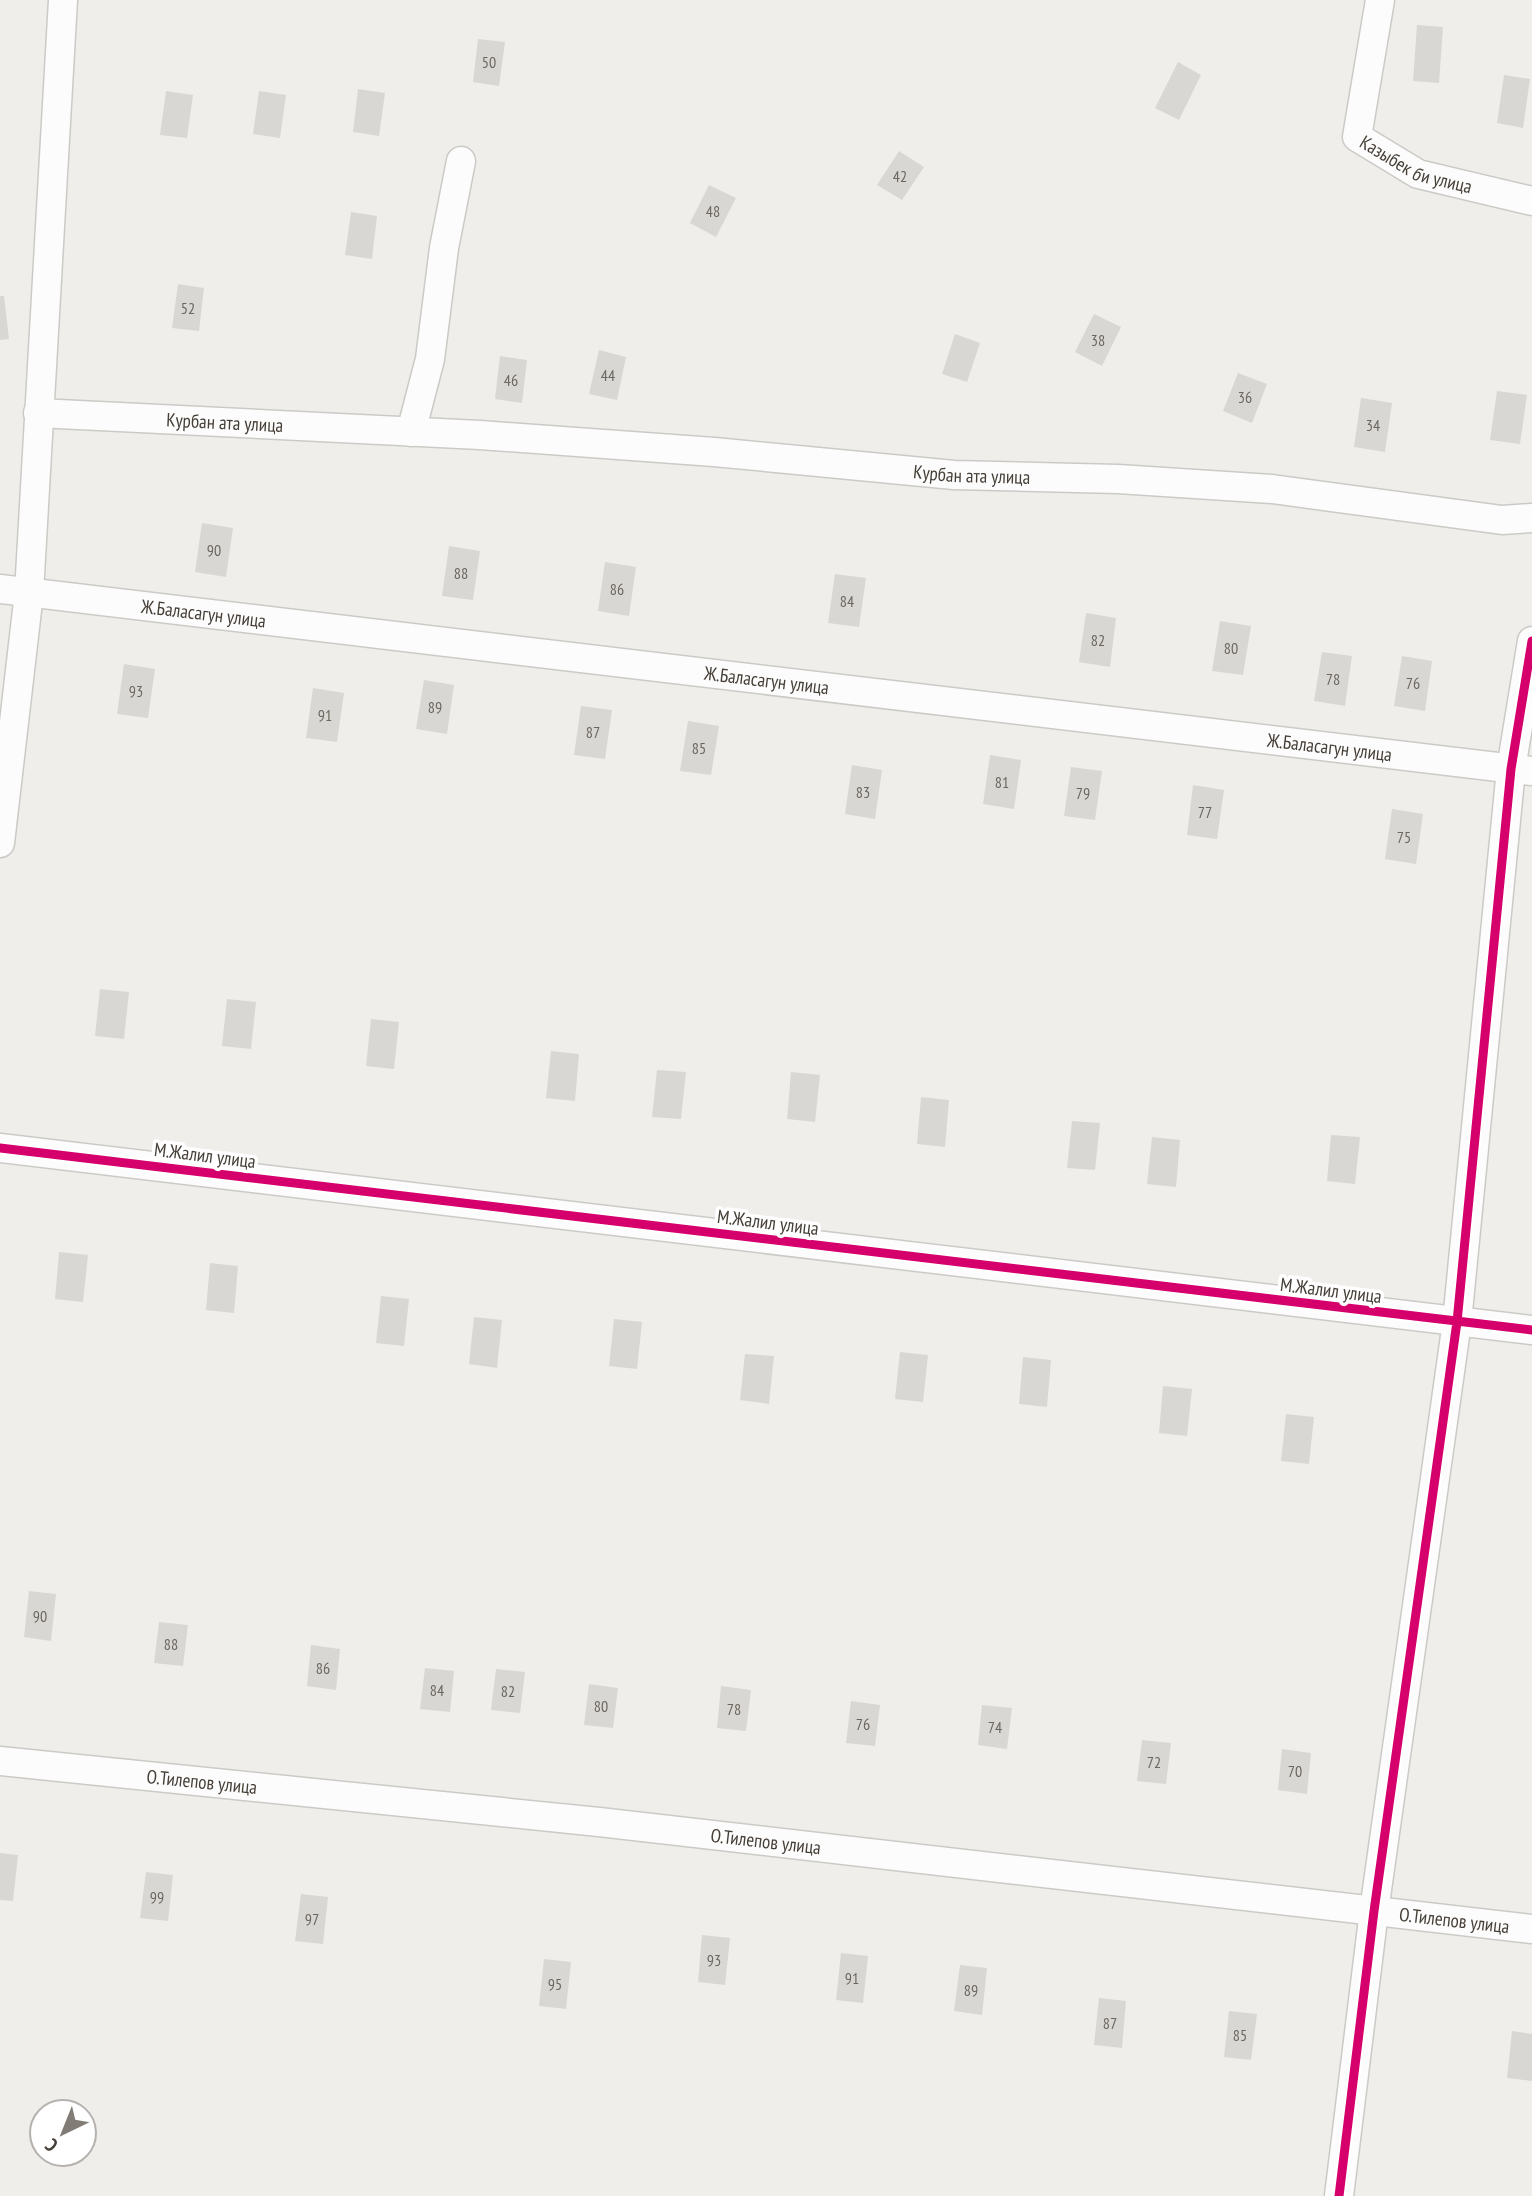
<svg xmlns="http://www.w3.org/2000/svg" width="1532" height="2196" font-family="'PT Sans Narrow',sans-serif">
<rect width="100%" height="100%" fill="#f0eeea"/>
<!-- building -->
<path fill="#d9d7d3" d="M 1417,25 L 1443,27 L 1439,83 L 1413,81 Z
M 478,39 L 505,42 L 499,86 L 473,82 Z
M 1178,62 L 1201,75 L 1179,120 L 1155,108 Z
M 1504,75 L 1530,79 L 1523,128 L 1497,123 Z
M 358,89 L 385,93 L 379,136 L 353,132 Z
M 166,91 L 193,95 L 187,138 L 160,135 Z
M 259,91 L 286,95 L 280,138 L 253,134 Z
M 899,151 L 924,167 L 902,200 L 877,185 Z
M 709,185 L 736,198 L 716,237 L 690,223 Z
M 351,212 L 377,216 L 372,259 L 345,255 Z
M 178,284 L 204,288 L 199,331 L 172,328 Z
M 0,296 L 4,296 L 9,339 L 0,340 Z
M 1094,314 L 1121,327 L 1102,366 L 1075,352 Z
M 955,334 L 980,343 L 967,382 L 942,374 Z
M 599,350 L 626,357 L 617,400 L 589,394 Z
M 500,356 L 527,360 L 522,403 L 495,399 Z
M 1238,373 L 1267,384 L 1252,423 L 1223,411 Z
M 1497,391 L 1527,395 L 1520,444 L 1490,440 Z
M 1361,398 L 1392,403 L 1385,452 L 1354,447 Z
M 202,523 L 233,528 L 226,577 L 195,572 Z
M 449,546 L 480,551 L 473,600 L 442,596 Z
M 605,562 L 636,567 L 629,616 L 598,611 Z
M 835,574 L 866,578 L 859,627 L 828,623 Z
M 1086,613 L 1116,618 L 1110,667 L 1079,662 Z
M 1220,621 L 1251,626 L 1243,675 L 1212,671 Z
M 1322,652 L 1352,656 L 1345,706 L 1314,701 Z
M 1402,656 L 1432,661 L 1425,711 L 1394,706 Z
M 124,664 L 155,669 L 148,718 L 117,714 Z
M 424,680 L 454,685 L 447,734 L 416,729 Z
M 313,688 L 344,693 L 337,742 L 306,738 Z
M 581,706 L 612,710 L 605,759 L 574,755 Z
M 688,721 L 719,726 L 711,775 L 680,771 Z
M 990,755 L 1021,760 L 1014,809 L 983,804 Z
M 852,765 L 882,770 L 875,819 L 845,814 Z
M 1071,767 L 1102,771 L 1095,820 L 1064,816 Z
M 1193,785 L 1224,790 L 1217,839 L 1187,835 Z
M 1392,809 L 1423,814 L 1416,864 L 1385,859 Z
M 100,989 L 129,992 L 124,1039 L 95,1036 Z
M 227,999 L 256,1002 L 251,1049 L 222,1046 Z
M 371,1019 L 399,1022 L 394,1069 L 366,1066 Z
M 551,1051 L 579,1054 L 575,1101 L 546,1098 Z
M 657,1070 L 686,1072 L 681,1119 L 652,1117 Z
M 791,1072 L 820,1075 L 815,1122 L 787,1119 Z
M 921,1097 L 949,1100 L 945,1147 L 917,1144 Z
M 1072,1121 L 1100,1123 L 1095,1170 L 1067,1168 Z
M 1331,1135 L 1360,1137 L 1355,1184 L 1327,1181 Z
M 1152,1137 L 1180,1140 L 1176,1187 L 1147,1184 Z
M 59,1252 L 88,1255 L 83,1302 L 55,1299 Z
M 210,1263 L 238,1266 L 234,1313 L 206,1310 Z
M 381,1296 L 409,1299 L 404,1346 L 376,1343 Z
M 474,1317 L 502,1320 L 497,1368 L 469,1364 Z
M 614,1319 L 642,1322 L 637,1369 L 609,1366 Z
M 900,1352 L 928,1355 L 923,1402 L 895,1399 Z
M 745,1354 L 774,1356 L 769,1404 L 740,1400 Z
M 1023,1357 L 1051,1360 L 1047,1407 L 1019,1404 Z
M 1163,1386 L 1192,1389 L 1187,1436 L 1159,1433 Z
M 1286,1414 L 1314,1417 L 1309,1464 L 1281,1461 Z
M 29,1591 L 56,1594 L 51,1641 L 24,1637 Z
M 159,1622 L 188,1625 L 183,1666 L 154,1663 Z
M 311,1645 L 340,1649 L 336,1690 L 307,1686 Z
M 425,1668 L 454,1671 L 450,1712 L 420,1709 Z
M 496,1669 L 525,1672 L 520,1713 L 491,1710 Z
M 589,1684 L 618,1688 L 613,1728 L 584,1725 Z
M 721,1686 L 751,1690 L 746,1731 L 717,1728 Z
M 851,1701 L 880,1705 L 875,1746 L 846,1743 Z
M 982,1705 L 1012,1708 L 1007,1749 L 978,1745 Z
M 1142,1740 L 1171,1743 L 1166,1784 L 1137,1781 Z
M 1282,1749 L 1311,1753 L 1307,1794 L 1278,1790 Z
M 0,1853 L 18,1855 L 13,1901 L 0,1900 Z
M 146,1872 L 173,1875 L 168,1921 L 140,1918 Z
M 301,1894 L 328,1897 L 323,1944 L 295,1941 Z
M 702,1935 L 730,1938 L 725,1985 L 698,1982 Z
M 841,1953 L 868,1956 L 863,2003 L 836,2000 Z
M 544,1959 L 571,1962 L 566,2009 L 539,2006 Z
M 960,1965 L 987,1968 L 982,2015 L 954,2011 Z
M 1099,1998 L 1126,2001 L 1122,2048 L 1094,2045 Z
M 1229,2011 L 1257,2014 L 1251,2060 L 1224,2057 Z
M 1512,2031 L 1532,2034 L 1532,2081 L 1507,2078 Z"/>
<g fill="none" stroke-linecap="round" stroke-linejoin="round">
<defs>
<g id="minor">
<path id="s1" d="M 1380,0 L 1357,137 L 1418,174 L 1532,201"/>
<path id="s2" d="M 38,413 L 480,435 L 714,452 L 954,475 L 1118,479 L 1272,489 L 1502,520 L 1532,518"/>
<path d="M 411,432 L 430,359 L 444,248 L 461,161"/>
<path id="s3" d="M 0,589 L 1532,771"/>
<path d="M 0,843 L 29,593 L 63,0"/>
<path d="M 0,1148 L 1532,1330"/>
<path id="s4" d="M 0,1761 L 599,1822 L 1532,1929"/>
<path d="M 1339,2196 L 1374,1911 L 1457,1322 L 1511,769 L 1532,641"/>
</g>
</defs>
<!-- minor casing -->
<use href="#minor" stroke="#cccac6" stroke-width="31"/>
<!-- minor -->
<use href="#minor" stroke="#fdfcfc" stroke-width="28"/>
<defs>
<path id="cycleway" d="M 0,1148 L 1532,1330
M 1339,2196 L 1374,1911 L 1457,1322 L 1511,769 L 1532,641"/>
</defs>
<!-- cycleway casing -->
<use href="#cycleway" stroke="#fff" stroke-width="13"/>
<!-- cycleway -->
<use href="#cycleway" stroke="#d6006c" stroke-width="9"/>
</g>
<g text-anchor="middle" stroke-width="7" stroke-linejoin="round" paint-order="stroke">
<!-- number labels -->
<g font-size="16" fill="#6b665f">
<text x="489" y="68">50</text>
<text x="900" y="182">42</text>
<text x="713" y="217">48</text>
<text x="188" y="314">52</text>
<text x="1098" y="346">38</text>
<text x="608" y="381">44</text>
<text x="511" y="386">46</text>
<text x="1245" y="403">36</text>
<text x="1373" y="431">34</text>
<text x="214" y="556">90</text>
<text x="461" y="579">88</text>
<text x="617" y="595">86</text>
<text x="847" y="607">84</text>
<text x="1098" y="646">82</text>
<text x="1231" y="654">80</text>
<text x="1333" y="685">78</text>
<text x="1413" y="689">76</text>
<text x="136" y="697">93</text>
<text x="435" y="713">89</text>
<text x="325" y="721">91</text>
<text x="593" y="738">87</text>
<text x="699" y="754">85</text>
<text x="1002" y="788">81</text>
<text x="863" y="798">83</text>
<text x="1083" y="799">79</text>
<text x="1205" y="818">77</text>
<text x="1404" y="843">75</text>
<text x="40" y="1622">90</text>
<text x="171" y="1650">88</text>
<text x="323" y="1674">86</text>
<text x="437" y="1696">84</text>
<text x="508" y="1697">82</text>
<text x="601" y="1712">80</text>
<text x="734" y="1715">78</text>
<text x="863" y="1730">76</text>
<text x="995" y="1733">74</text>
<text x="1154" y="1768">72</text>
<text x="1295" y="1777">70</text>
<text x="157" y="1903">99</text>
<text x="312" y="1925">97</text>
<text x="714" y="1966">93</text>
<text x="852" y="1984">91</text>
<text x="555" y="1990">95</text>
<text x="971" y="1996">89</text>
<text x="1110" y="2029">87</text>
<text x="1240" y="2041">85</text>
</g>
<!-- street labels -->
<g font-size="19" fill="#453f37" stroke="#fff">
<text dy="7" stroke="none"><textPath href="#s1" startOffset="205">Казыбек би улица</textPath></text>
<text dy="7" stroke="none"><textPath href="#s2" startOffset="187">Курбан ата улица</textPath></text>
<text dy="7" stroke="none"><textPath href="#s2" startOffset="936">Курбан ата улица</textPath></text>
<text dy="7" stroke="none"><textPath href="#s3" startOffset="205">Ж.Баласагун улица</textPath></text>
<text dy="7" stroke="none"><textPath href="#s3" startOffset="772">Ж.Баласагун улица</textPath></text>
<text dy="7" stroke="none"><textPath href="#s3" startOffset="1339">Ж.Баласагун улица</textPath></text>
<text transform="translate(205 1155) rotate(7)" y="7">М.Жалил улица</text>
<text transform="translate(768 1222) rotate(7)" y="7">М.Жалил улица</text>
<text transform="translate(1331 1290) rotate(7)" y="7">М.Жалил улица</text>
<text dy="7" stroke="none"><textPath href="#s4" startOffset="203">О.Тилепов улица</textPath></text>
<text dy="7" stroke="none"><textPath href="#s4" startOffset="770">О.Тилепов улица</textPath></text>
<text dy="7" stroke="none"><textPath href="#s4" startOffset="1463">О.Тилепов улица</textPath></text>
</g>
</g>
<!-- north arrow -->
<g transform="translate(63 2133) rotate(223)"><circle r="33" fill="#ffffff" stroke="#b5b2af" stroke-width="2"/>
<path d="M0-5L12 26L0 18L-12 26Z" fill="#817c76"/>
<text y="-10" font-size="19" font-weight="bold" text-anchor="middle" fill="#453f37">С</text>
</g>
</svg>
